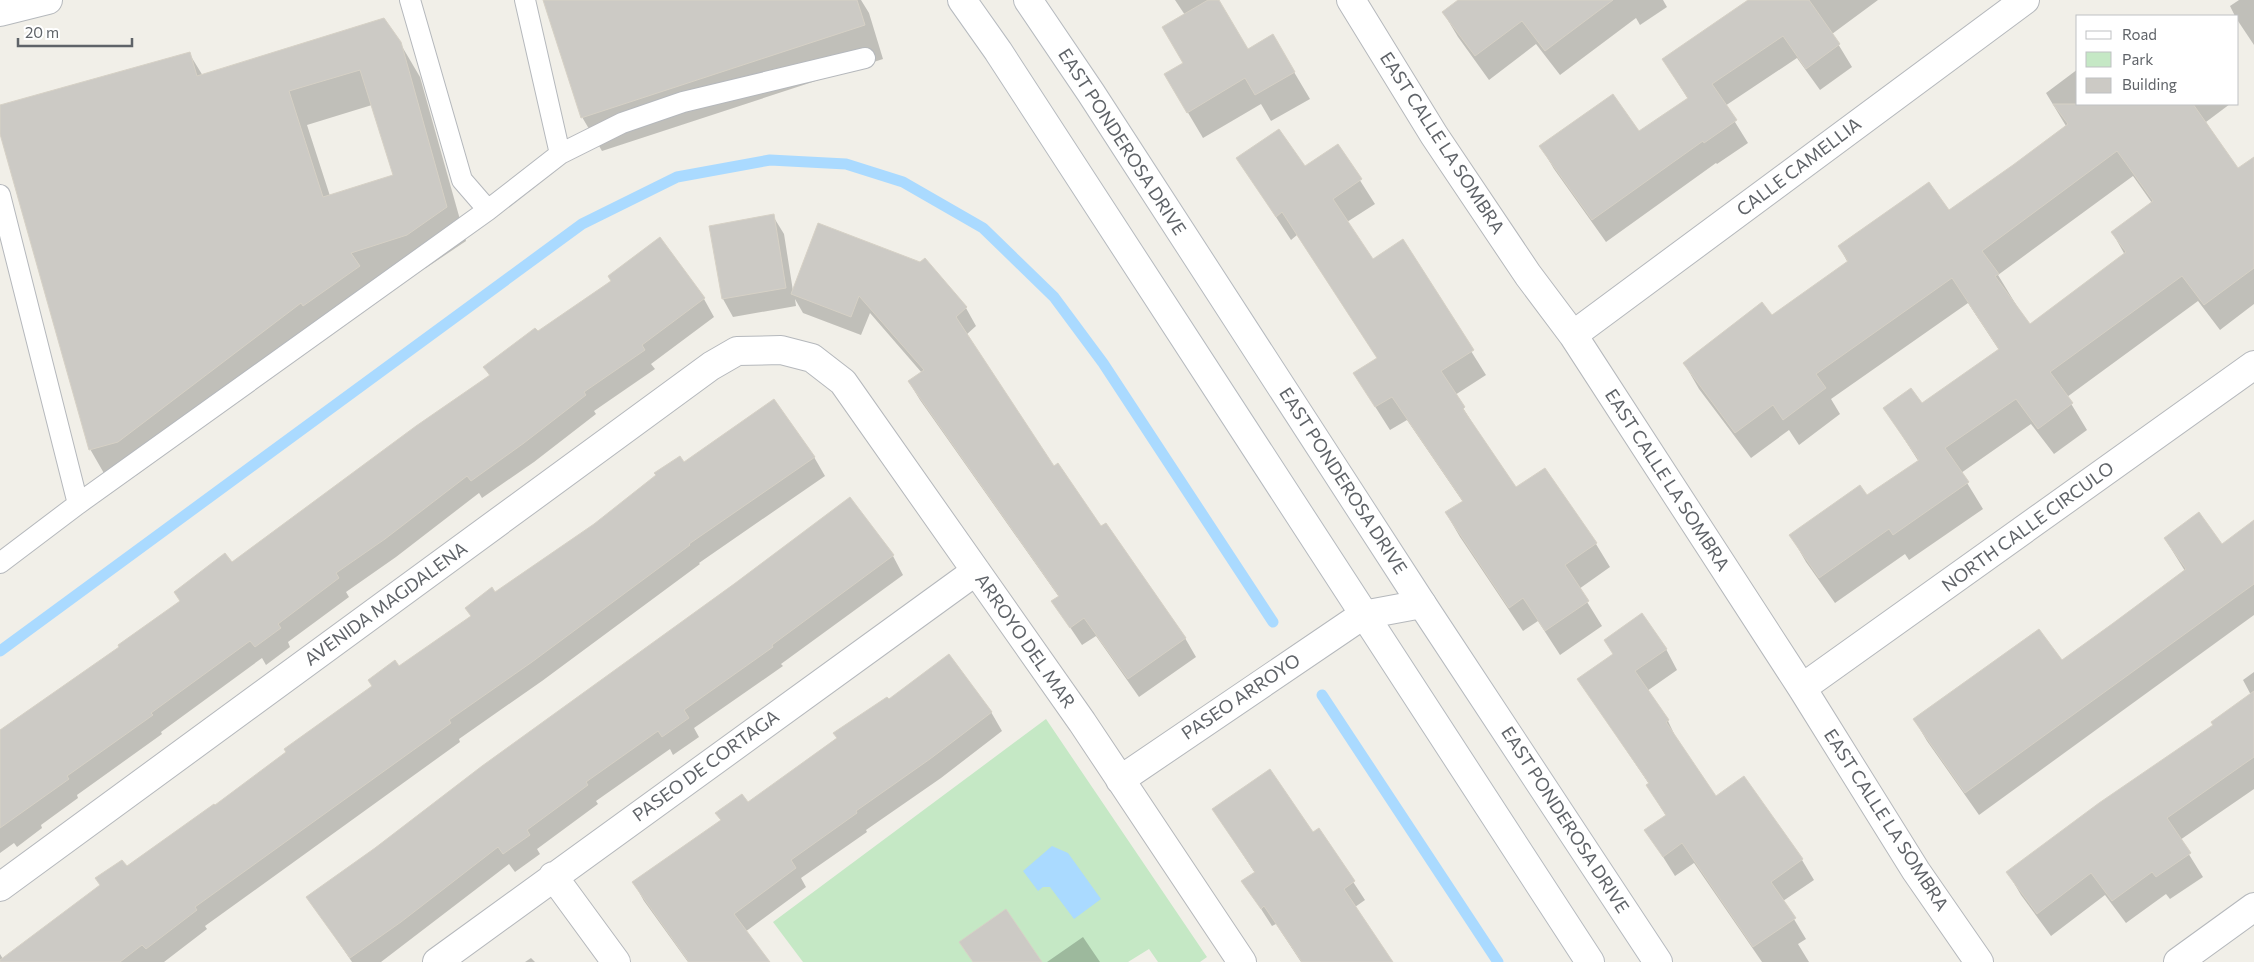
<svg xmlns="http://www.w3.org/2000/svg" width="2254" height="962" font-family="Commissioner,sans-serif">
<rect width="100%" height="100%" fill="#f1efe8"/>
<!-- green -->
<path fill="#c5e8c5" d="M 1046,719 L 1207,957 L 1200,962 L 1158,962 L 1149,949 L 1128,962 L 803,962 L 773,922 Z"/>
<!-- water -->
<path fill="#aadaff" d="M 1052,846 L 1068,853 L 1101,899 L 1074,919 L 1050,887 L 1043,887 L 1038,891 L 1023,871 Z"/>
<!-- shadow -->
<path fill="#0003" fill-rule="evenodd" d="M 544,0 L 861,0 L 869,13 L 883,59 L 602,151 L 582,117 Z
M 1175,0 L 1218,0 L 1247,51 L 1294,72 L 1310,99 L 1271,121 L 1261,104 L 1203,138 L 1181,101 L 1184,63 L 1185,15 Z
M 1460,0 L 1663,0 L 1667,7 L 1640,25 L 1636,18 L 1560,75 L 1536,44 L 1489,80 L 1458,37 L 1443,12 Z
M 1750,0 L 1878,0 L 1832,34 L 1852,67 L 1820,90 L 1797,58 L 1725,106 L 1748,143 L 1717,164 L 1716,163 L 1606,242 L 1554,169 L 1541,147 L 1638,133 L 1688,99 L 1663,59 Z
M 2239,0 L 2254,0 L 2254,45 L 2238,21 L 2238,16 L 2235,16 L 2230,6 Z
M 400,43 L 420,77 L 466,241 L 426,268 L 370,286 L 321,336 L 137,475 L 109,482 L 90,449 L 0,129 L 0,106 L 189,53 L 203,76 ZM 372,105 L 394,176 L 330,196 L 307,125 Z
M 2078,69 L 2078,104 L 2230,104 L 2206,122 L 2237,170 L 2254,158 L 2254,304 L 2220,330 L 2198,301 L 2067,397 L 2087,430 L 2054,454 L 2031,424 L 1961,473 L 1983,509 L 1909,560 L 1905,554 L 1835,603 L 1806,562 L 1791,536 L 1866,497 L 1919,462 L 1885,409 L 1921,405 L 1999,350 L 1968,303 L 1831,399 L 1840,414 L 1799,445 L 1789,430 L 1751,458 L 1699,389 L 1684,363 L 1771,316 L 1848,263 L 1839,246 L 1949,211 L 2014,166 L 2066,126 L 2046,93 ZM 2133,176 L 2152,203 L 2112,232 L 2125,255 L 2029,326 L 1998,275 Z
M 1338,146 L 1375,204 L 1347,222 L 1372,261 L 1402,241 L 1486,375 L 1455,395 L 1478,432 L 1516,489 L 1544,470 L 1596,544 L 1610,567 L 1579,589 L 1602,626 L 1560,655 L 1538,621 L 1523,631 L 1460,537 L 1446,513 L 1463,502 L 1407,420 L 1390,430 L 1369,397 L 1355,374 L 1378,359 L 1297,235 L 1291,240 L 1238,159 L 1304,168 Z
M 773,216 L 784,234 L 793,291 L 818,225 L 966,308 L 976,326 L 966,335 L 1053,467 L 1185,638 L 1196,657 L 1139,697 L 1096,636 L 1082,645 L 1053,602 L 1059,597 L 920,400 L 909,382 L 922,373 L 870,313 L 861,335 L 803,313 L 795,299 L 796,306 L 733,317 L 723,299 Z
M 704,299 L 714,317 L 651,364 L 655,369 L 594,411 L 596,414 L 534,462 L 482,498 L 479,493 L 396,557 L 346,592 L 349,597 L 288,642 L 290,647 L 266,665 L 262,658 L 161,732 L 162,734 L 77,795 L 78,798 L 41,825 L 42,828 L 17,847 L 14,843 L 0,853 L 0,732 L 121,648 L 490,377 L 485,367 L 537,333 Z
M 814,457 L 825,476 L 699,563 L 700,564 L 542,681 L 459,739 L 460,742 L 205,926 L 207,929 L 164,962 L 0,962 L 0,954 L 3,959 L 126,868 L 215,807 L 399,667 L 472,617 L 495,593 L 684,464 Z
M 850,499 L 893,556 L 903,575 L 781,664 L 783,666 L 694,728 L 699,737 L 673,755 L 670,749 L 596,801 L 598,804 L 537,849 L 540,854 L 515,872 L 509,864 L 381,962 L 352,962 L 308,897 L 375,849 Z
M 2254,521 L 2254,615 L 1979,815 L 1927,741 L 1914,719 L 2061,662 L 2185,571 L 2165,539 L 2221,546 Z
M 1666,649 L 1677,670 L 1647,691 L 1668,721 L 1678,742 L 1716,797 L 1744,778 L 1802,860 L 1814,880 L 1783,901 L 1806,939 L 1798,944 L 1809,962 L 1762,962 L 1694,863 L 1675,876 L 1646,830 L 1666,816 L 1647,785 L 1649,784 L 1579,680 Z
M 2254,672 L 2254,789 L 2180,840 L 2203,877 L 2170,899 L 2166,894 L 2126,923 L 2105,895 L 2051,936 L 2021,895 L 2008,873 L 2214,726 L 2251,695 L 2243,680 Z
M 888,701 L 991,712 L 1002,731 L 941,778 L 866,830 L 867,832 L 801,878 L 806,887 L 745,932 L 768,962 L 688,962 L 644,901 L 634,883 L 721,821 L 717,814 L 747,804 Z
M 1213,809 L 1313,834 L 1319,830 L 1365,900 L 1355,907 L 1392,962 L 1301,962 L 1276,924 L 1272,926 L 1243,881 L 1255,873 Z
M 1083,937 L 1100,962 L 1047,962 Z
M 531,958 L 535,962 L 525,962 Z"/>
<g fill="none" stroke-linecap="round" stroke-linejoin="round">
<!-- stream -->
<path stroke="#aadaff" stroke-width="11" d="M 0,651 L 582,224 L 677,177 L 770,160 L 846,164 L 903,182 L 983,228 L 1054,297 L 1103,363 L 1273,622
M 1322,695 L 1498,962"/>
</g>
<!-- building -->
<path fill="#cccac5" stroke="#d6d1c6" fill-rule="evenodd" d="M 543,0 L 857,0 L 865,25 L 581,118 Z
M 1208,0 L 1219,0 L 1248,49 L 1273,34 L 1295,72 L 1255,95 L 1245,78 L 1187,113 L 1164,74 L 1183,63 L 1162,27 Z
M 1458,0 L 1613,0 L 1545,51 L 1522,21 L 1475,56 L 1442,12 Z
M 1748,0 L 1809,0 L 1840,44 L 1806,69 L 1783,36 L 1712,84 L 1737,120 L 1704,143 L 1703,141 L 1592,220 L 1539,146 L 1613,94 L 1639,131 L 1688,98 L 1662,59 Z
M 384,18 L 401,42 L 447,207 L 407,235 L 351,253 L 360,266 L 303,306 L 301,303 L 118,442 L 89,450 L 0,134 L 0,105 L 190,52 L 197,76 ZM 360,70 L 393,175 L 323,197 L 289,91 Z
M 2053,104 L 2193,104 L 2238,168 L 2254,157 L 2254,268 L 2204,305 L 2182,276 L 2050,372 L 2073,403 L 2038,429 L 2016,399 L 1945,448 L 1969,482 L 1893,535 L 1889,529 L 1819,578 L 1789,535 L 1860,485 L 1867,495 L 1919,460 L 1883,408 L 1911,388 L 1922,403 L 1999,349 L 1952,278 L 1816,374 L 1826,388 L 1783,420 L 1773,405 L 1735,433 L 1683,363 L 1762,302 L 1772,315 L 1848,261 L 1838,246 L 1929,182 L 1949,210 L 2013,165 L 2068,124 ZM 2117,151 L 2153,201 L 2111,232 L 2126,252 L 2030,324 L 1995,276 L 1999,274 L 1982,251 Z
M 1279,129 L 1305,166 L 1338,144 L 1362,179 L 1333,199 L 1373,259 L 1403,239 L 1474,350 L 1441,371 L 1465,407 L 1463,409 L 1516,487 L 1545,468 L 1597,543 L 1565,565 L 1589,601 L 1545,631 L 1523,598 L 1509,608 L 1445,512 L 1463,501 L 1392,397 L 1375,407 L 1353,373 L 1377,358 L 1282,212 L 1276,217 L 1236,158 Z
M 774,214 L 786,288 L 722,299 L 709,226 Z
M 818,223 L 920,262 L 925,258 L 967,307 L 956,317 L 1054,466 L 1058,463 L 1101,526 L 1106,523 L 1186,638 L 1128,679 L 1084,618 L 1070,628 L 1051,601 L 1059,596 L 908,381 L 924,370 L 859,296 L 851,317 L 791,294 Z
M 660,237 L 705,298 L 642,345 L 645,350 L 584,392 L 586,395 L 524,443 L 471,481 L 467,476 L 385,539 L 336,573 L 339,578 L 278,624 L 281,628 L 255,647 L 250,641 L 151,713 L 153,715 L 67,776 L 69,779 L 0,828 L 0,730 L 119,647 L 118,645 L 180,601 L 174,592 L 225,553 L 232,562 L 416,426 L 490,375 L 483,367 L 535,328 L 538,331 L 611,281 L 608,276 Z
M 774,399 L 815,457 L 689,544 L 690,545 L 532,662 L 449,720 L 451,723 L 195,907 L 197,910 L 146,949 L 142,945 L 120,962 L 0,962 L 0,960 L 100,885 L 95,878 L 122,860 L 127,866 L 214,804 L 215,805 L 286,752 L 284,749 L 372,686 L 368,680 L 395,660 L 399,666 L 471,616 L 465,608 L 492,587 L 495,592 L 594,524 L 656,475 L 654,473 L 680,456 L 684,462 Z
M 850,497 L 894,555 L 772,645 L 773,647 L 684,710 L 689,718 L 662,737 L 658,731 L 586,782 L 588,785 L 527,830 L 530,835 L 503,854 L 498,847 L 401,922 L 350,958 L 306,897 L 375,848 L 482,766 L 734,584 Z
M 2199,512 L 2222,544 L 2254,520 L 2254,584 L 1965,793 L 1913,719 L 2039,629 L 2062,660 L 2112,624 L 2186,569 L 2164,538 Z
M 1642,613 L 1667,649 L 1635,671 L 1669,720 L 1666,722 L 1716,796 L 1744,776 L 1803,859 L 1771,882 L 1796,918 L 1753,947 L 1682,843 L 1663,857 L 1644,830 L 1666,815 L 1646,785 L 1649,783 L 1577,679 L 1613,654 L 1604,640 Z
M 949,654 L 992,712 L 930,759 L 856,811 L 857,813 L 791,860 L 796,868 L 734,914 L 770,962 L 689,962 L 632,882 L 721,820 L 715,813 L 742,794 L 748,802 L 837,738 L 833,733 L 887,697 L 889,699 Z
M 2254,691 L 2254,757 L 2167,818 L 2191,853 L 2156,877 L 2152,872 L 2112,901 L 2091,873 L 2037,914 L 2006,872 L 2099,803 L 2213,725 L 2211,722 Z
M 1270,769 L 1313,832 L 1319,828 L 1355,881 L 1344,889 L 1393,962 L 1302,962 L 1264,906 L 1261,909 L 1241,881 L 1255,872 L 1212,809 Z
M 1006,909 L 1042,962 L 973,962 L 959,942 Z"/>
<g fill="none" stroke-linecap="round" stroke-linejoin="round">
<defs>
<path id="service" d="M 410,0 L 462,180 L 488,210
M 560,154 L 622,123 L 683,102 L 865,58
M 0,195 L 78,504 L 0,563
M 78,504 L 488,210 L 560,154 L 525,0"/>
<path id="minor" d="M 1351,0 L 1434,135 L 1528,275 L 1573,335 L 1802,688 L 1916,871 L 1979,962
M 0,12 L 48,0
M 1573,335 L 2025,0
M 1802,688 L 2254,365
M 1120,780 L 1363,615 L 1422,604
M 553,876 L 616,962
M 0,887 L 711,366 L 737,351 L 781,350 L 812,358 L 843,382 L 1082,722 L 1242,962
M 437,962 L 976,571
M 2178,962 L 2254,907"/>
<path id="secondary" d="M 962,0 L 998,51 L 1590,962
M 1028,0 L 1091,93 L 1422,604 L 1658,962"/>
</defs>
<!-- service casing -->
<use href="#service" stroke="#b5b8bc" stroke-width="22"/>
<!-- minor casing -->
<use href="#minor" stroke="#b5b8bc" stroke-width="30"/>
<!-- secondary casing -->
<use href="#secondary" stroke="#b6babf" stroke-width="30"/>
<!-- service -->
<use href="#service" stroke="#fff" stroke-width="20"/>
<!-- minor -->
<use href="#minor" stroke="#fff" stroke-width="28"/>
<!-- secondary -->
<use href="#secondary" stroke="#fff" stroke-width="28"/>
</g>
<g text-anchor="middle" stroke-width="5" stroke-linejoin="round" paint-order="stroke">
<!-- street labels -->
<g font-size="18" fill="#5f6368" stroke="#fff">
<text transform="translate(1122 142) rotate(57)" y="6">EAST PONDEROSA DRIVE</text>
<text transform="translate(1442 143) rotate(57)" y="6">EAST CALLE LA SOMBRA</text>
<text transform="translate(1799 167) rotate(-37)" y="6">CALLE CAMELLIA</text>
<text transform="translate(1667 480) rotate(57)" y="6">EAST CALLE LA SOMBRA</text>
<text transform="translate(1343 481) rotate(57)" y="6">EAST PONDEROSA DRIVE</text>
<text transform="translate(2028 527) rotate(-36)" y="6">NORTH CALLE CIRCULO</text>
<text transform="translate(386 604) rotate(-36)" y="6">AVENIDA MAGDALENA</text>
<text transform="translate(1025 641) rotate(55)" y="6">ARROYO DEL MAR</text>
<text transform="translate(1241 697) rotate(-34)" y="6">PASEO ARROYO</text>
<text transform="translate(706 766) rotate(-36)" y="6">PASEO DE CORTAGA</text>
<text transform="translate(1565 820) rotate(57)" y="6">EAST PONDEROSA DRIVE</text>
<text transform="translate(1886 820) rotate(57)" y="6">EAST CALLE LA SOMBRA</text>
</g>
</g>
<!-- legend -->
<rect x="2076" y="15" width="162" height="90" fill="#ffffff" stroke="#bfc1c3"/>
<rect x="2086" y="31" width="25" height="8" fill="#ffffff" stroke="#bfc1c3"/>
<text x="2122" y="40" font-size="15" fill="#5f6368">Road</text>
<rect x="2086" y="52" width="25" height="15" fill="#c5e8c5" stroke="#bfc1c3"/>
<text x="2122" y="65" font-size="15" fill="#5f6368">Park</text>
<rect x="2086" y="78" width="25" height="15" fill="#cccac5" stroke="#bfc1c3"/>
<text x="2122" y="90" font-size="15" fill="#5f6368">Building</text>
<!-- scale -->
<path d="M18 38v8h114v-8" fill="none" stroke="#5f6368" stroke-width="2.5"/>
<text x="25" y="38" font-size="15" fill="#5f6368" stroke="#ffffff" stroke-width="4" paint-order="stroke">20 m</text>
</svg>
